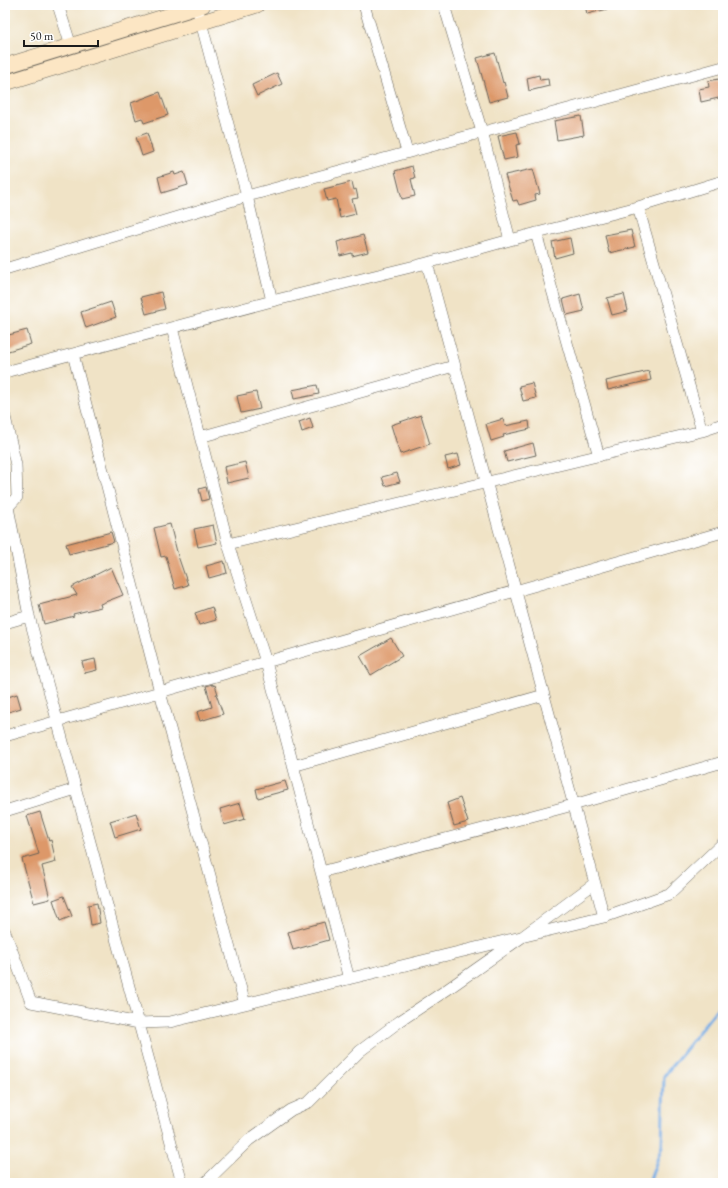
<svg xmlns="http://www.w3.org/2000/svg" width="728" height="1188" font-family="'EB Garamond',serif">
<rect width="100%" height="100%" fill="#fff"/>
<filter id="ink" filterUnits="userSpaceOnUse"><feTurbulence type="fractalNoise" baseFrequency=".025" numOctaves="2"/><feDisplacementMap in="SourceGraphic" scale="8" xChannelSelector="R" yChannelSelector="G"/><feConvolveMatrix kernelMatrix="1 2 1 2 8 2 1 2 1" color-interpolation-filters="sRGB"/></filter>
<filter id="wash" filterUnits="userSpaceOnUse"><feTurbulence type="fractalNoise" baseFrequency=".012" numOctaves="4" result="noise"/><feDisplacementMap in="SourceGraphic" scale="16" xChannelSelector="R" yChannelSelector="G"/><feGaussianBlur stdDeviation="0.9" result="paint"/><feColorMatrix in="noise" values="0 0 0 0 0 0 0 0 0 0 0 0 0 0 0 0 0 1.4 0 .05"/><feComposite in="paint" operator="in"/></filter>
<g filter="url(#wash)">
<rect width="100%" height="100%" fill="#f0e3c6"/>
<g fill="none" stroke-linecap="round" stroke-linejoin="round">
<!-- stream -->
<path stroke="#78aee6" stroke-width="3" d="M 649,1183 L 662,1146 L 664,1076 L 723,1001"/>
</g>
<g id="blocks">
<!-- building -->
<path fill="#dd9869" d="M 585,5 L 612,5 L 612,8 L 587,14 Z
M 495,53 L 503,83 L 504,82 L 508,97 L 489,102 L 477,58 Z
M 277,73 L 282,84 L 257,96 L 252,85 Z
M 539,75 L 540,80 L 548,79 L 549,86 L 529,91 L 527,78 Z
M 719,79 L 723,97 L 701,102 L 699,89 L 709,87 L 708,81 Z
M 160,92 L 168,115 L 144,123 L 142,118 L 136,120 L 131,103 Z
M 581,116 L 584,135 L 557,140 L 554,121 Z
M 517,132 L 520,144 L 516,145 L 518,157 L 504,160 L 498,136 Z
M 147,133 L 153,152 L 142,156 L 136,137 Z
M 412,166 L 415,178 L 411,179 L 415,196 L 402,199 L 395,171 Z
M 533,169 L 540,194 L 535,195 L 536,200 L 519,205 L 517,200 L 513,201 L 505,175 Z
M 174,172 L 175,175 L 184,172 L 188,185 L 162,193 L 158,177 Z
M 352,182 L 354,190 L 356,189 L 358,198 L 352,199 L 356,214 L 340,218 L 336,199 L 327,201 L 324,189 Z
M 631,230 L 635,247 L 609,253 L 605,235 Z
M 363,235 L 368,252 L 352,256 L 352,253 L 340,256 L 337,242 Z
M 570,238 L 573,253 L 555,258 L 552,242 Z
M 161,292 L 165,309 L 146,314 L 141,297 Z
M 580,294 L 584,311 L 567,315 L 563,299 Z
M 624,294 L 628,311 L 612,315 L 607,298 Z
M 111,302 L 116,317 L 86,328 L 81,312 Z
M 27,330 L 31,344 L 5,352 L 5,336 Z
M 649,371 L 651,380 L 608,390 L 606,381 Z
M 532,383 L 536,398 L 523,401 L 519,386 Z
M 317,385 L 319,394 L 294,399 L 292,390 Z
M 256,392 L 260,409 L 241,413 L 237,396 Z
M 421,415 L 430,444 L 400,454 L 391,425 Z
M 310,418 L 313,428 L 302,432 L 299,422 Z
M 503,419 L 505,426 L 529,421 L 530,429 L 503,435 L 504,437 L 491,441 L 486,424 Z
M 533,443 L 536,455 L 507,462 L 504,451 Z
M 458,454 L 461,465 L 448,469 L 445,457 Z
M 245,462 L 249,478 L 227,483 L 224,467 Z
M 397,473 L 400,482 L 385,486 L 382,477 Z
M 206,487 L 209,499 L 202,501 L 199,489 Z
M 170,524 L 178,556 L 188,585 L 175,589 L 166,556 L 161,557 L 154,528 Z
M 213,525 L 217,543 L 198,547 L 194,529 Z
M 111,532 L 114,542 L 69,554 L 66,544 Z
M 224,561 L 227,573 L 209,578 L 206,566 Z
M 111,567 L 123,595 L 100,604 L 101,607 L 73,614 L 74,616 L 44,624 L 39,605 L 77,595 L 72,587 Z
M 212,607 L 216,620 L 199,625 L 195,613 Z
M 391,638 L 402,656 L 371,675 L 360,656 Z
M 95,659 L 97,670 L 85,673 L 82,662 Z
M 213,684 L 213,686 L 215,685 L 218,694 L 216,694 L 223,714 L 200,721 L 197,712 L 212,707 L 206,686 Z
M 17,694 L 21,708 L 5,713 L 5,698 Z
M 285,781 L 288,790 L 258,798 L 256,789 Z
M 460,798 L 468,822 L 454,826 L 447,803 Z
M 240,803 L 245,819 L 224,825 L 220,809 Z
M 40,812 L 49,841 L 51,840 L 56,862 L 42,866 L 50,899 L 34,903 L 22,859 L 39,854 L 27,816 Z
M 136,813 L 141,829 L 115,837 L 110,821 Z
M 64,896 L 72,916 L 60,921 L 53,900 Z
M 97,903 L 100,923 L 91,925 L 88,905 Z
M 324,922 L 329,940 L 293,950 L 288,932 Z"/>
</g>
</g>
<g filter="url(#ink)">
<use href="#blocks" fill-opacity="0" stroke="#666258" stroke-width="1"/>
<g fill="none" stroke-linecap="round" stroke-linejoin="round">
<defs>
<path id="street" d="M 58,5 L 71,46
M 364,5 L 407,152
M 444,5 L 482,132 L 510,240
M 197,7 L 247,196 L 272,301
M 638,207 L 702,431
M 536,233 L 599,456
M 427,263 L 604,917
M 5,269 L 247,196 L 723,67
M 172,328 L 228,544 L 266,662 L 349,979
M 73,354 L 160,692 L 245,1004
M 5,372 L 272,301 L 427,263 L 510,240 L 638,207 L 723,181
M 5,417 L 16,465 L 17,497 L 8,507 L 29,616 L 182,1183
M 200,437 L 454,366
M 228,544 L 702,431 L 723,424
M 5,623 L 29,616
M 5,736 L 723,532
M 293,766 L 544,695
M 5,811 L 76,789
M 321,872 L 573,805 L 723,762
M 5,932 L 31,1002 L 139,1023 L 170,1022 L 604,917 L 669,894 L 723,843
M 205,1183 L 249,1140 L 291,1110 L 309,1102 L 360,1051 L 400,1021 L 445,991 L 522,937 L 595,883"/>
<path id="secondary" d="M 5,66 L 203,5
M 5,83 L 257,5"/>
</defs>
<!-- street casing -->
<use href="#street" stroke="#666258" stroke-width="12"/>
<!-- secondary casing -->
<use href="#secondary" stroke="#666258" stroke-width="16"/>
<!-- street -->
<use href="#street" stroke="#fff" stroke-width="11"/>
<!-- secondary -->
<use href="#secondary" stroke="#fce6c4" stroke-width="15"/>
</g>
</g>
<!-- margin -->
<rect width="728" height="1188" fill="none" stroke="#fff" stroke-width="20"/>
<!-- scale -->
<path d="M24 40v6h74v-6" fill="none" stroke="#1c1c1c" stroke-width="2"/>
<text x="30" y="40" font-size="12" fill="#1c1c1c" stroke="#ffffff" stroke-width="3" paint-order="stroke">50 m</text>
</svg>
